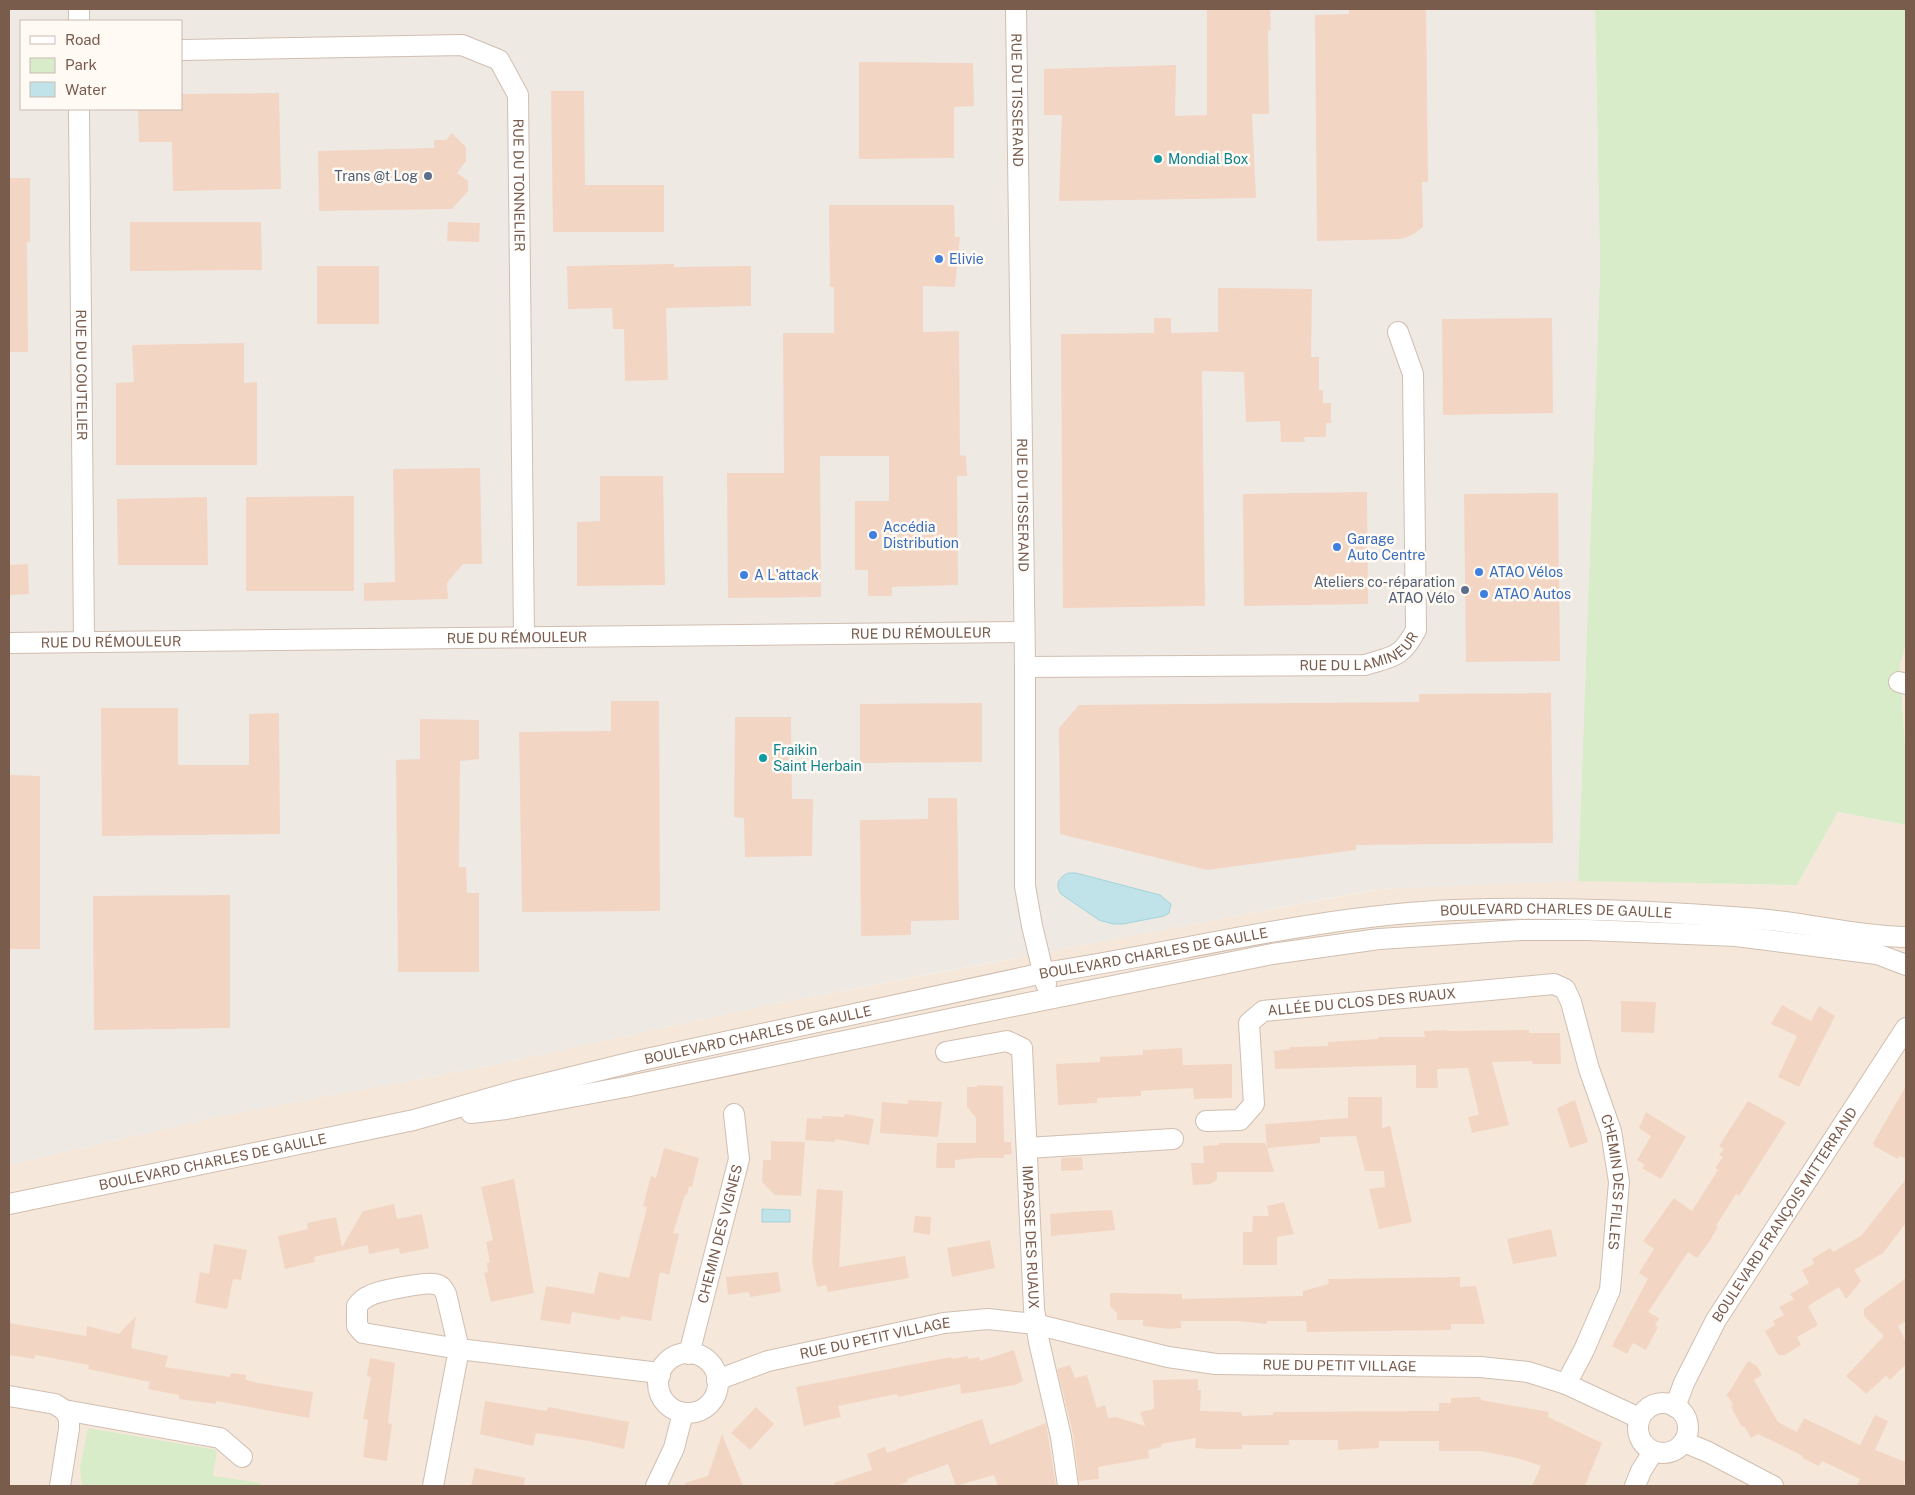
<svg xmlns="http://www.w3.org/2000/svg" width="1915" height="1495" font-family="'Public Sans',sans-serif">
<rect width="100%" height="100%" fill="#fdf6ec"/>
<!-- residential -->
<path fill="#f5e8da" d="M 1906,643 L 1906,762 L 1900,666 Z
M 1838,812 L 1906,825 L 1906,1486 L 9,1486 L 9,1165 L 221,1116 L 489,1066 L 764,1006 L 1379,889 L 1560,880 L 1797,885 Z"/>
<!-- industrial -->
<path fill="#efe9e4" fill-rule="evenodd" d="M 9,9 L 1595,9 L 1600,270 L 1578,881 L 1378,889 L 764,1006 L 489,1066 L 221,1116 L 9,1165 ZM 21,21 L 181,21 L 181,109 L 21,109 Z"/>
<!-- green -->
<path fill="#d8ecc9" d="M 1595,9 L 1906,9 L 1906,643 L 1900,666 L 1906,762 L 1906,825 L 1838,812 L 1797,885 L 1578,881 L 1600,270 Z
M 88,1428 L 217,1450 L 213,1476 L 261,1483 L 261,1486 L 82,1486 L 80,1467 Z"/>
<!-- water -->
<path fill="#bfe3e8" stroke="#a5d3da" d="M 1068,873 L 1076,873 L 1160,895 L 1171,904 L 1169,913 L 1164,916 L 1123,924 L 1113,924 L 1099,920 L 1061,894 C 1055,885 1058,878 1068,873 Z
M 762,1209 L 790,1210 L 790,1222 L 762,1222 Z"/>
<!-- building -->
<path fill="#f3d5c3" d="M 1207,9 L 1270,9 L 1271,30 L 1268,31 L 1269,114 L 1252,114 L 1256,198 L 1059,201 L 1062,115 L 1044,115 L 1044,69 L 1176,65 L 1175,116 L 1207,115 Z
M 1349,9 L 1426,9 L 1428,182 L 1422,182 L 1423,227 L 1414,234 L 1402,239 L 1317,241 L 1315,15 L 1349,14 Z
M 859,62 L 973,63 L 974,106 L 954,107 L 954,158 L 859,159 Z
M 551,91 L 584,91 L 585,185 L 664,185 L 664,232 L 553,232 Z
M 279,93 L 281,189 L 173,191 L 172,142 L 139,142 L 138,109 L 181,109 L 181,94 Z
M 452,133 L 466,147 L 466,161 L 457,173 L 468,181 L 468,191 L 452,209 L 319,211 L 318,151 L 434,148 L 434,140 L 446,140 Z
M 9,178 L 30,178 L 30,242 L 27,242 L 28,352 L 9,352 Z
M 829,205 L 954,205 L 955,237 L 960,237 L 955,287 L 923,286 L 923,332 L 959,331 L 960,455 L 966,456 L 967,476 L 957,476 L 958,585 L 892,587 L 892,596 L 868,596 L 868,570 L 855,570 L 855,501 L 889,501 L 889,456 L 820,456 L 821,597 L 728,598 L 727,473 L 784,473 L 783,333 L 834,333 L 834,287 L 830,287 Z
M 130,222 L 261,222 L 262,270 L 130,271 Z
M 448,222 L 480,223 L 479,242 L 447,241 Z
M 674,264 L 674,267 L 751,266 L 751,306 L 666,308 L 668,380 L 625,381 L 624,329 L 613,329 L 612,308 L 568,309 L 567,266 Z
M 317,266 L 379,266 L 379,324 L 317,324 Z
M 1218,288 L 1312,289 L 1311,357 L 1319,357 L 1319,390 L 1323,390 L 1323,403 L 1331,403 L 1331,423 L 1326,423 L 1326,437 L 1304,437 L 1305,442 L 1281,442 L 1280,421 L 1246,422 L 1244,372 L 1202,371 L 1205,606 L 1063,608 L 1061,334 L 1154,333 L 1154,318 L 1171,318 L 1171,333 L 1218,332 Z
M 1552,318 L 1553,413 L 1443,415 L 1442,319 Z
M 244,343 L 244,383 L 257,382 L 257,465 L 116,465 L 116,383 L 134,382 L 132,345 Z
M 480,468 L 482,564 L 463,564 L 447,583 L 448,599 L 364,601 L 364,583 L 395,582 L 393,469 Z
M 600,476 L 663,476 L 665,585 L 577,586 L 577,522 L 600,521 Z
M 1367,492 L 1368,604 L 1244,606 L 1243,494 Z
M 1558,493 L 1560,661 L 1466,662 L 1464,494 Z
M 354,496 L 354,591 L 246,591 L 246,497 Z
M 207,497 L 208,565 L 118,565 L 117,499 Z
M 28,564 L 29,594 L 9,595 L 9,565 Z
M 1551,693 L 1553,843 L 1356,845 L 1356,850 L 1207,870 L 1060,834 L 1059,728 L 1079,705 L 1419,702 L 1419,694 Z
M 611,701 L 659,701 L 660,911 L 522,912 L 519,732 L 611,731 Z
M 982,703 L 982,762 L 860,763 L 860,704 Z
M 101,708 L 178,708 L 178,765 L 249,765 L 249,714 L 279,713 L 280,834 L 102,836 Z
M 735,717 L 791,717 L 792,799 L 813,799 L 812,856 L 745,857 L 744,818 L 734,817 Z
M 420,719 L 479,720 L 479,759 L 460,761 L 459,867 L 466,867 L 467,893 L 479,893 L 479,972 L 398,972 L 396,760 L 420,759 Z
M 9,775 L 40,776 L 40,949 L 9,949 Z
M 928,798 L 957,798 L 959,920 L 911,921 L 911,935 L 861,936 L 860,820 L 928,819 Z
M 230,895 L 230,1028 L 94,1030 L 93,896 Z
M 1621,1001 L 1656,1002 L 1654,1033 L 1621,1032 Z
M 1782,1005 L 1811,1021 L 1819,1006 L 1835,1016 L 1799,1087 L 1778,1077 L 1797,1036 L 1771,1024 Z
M 1447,1030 L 1447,1031 L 1529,1030 L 1529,1033 L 1560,1033 L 1561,1064 L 1532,1064 L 1533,1061 L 1492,1062 L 1509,1125 L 1472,1133 L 1468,1117 L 1479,1115 L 1468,1068 L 1437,1069 L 1438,1088 L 1416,1088 L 1416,1065 L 1275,1069 L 1274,1051 L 1289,1049 L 1290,1047 L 1328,1046 L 1328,1042 L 1378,1039 L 1378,1037 L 1425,1037 L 1424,1031 Z
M 1182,1048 L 1183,1065 L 1232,1064 L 1232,1098 L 1194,1099 L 1193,1088 L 1141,1091 L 1141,1096 L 1097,1098 L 1097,1103 L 1058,1105 L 1056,1064 L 1100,1062 L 1100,1057 L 1143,1055 L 1143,1050 Z
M 977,1085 L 1003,1086 L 1004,1142 L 1011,1142 L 1012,1154 L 1004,1155 L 1004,1158 L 976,1158 L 955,1160 L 955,1168 L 936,1168 L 937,1143 L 976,1143 L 976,1118 L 967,1107 L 967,1087 L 977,1087 Z
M 1906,1086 L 1906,1158 L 1899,1156 L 1898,1159 L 1874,1146 L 1873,1143 Z
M 1348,1097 L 1382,1097 L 1382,1128 L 1390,1126 L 1412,1222 L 1379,1229 L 1369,1189 L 1385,1187 L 1384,1171 L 1365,1171 L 1356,1136 L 1320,1137 L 1320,1143 L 1267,1148 L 1274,1172 L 1217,1172 L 1217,1180 L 1210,1184 L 1193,1185 L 1191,1163 L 1204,1163 L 1203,1146 L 1219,1145 L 1219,1143 L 1265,1143 L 1267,1148 L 1265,1124 L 1348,1118 Z
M 908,1100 L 942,1102 L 938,1137 L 880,1133 L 882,1102 L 908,1104 Z
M 1575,1100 L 1588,1142 L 1570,1148 L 1557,1108 Z
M 1748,1101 L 1786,1122 L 1739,1196 L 1736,1194 L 1716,1226 L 1718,1227 L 1709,1242 L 1697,1258 L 1688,1252 L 1648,1312 L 1659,1318 L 1655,1326 L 1658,1327 L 1646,1350 L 1633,1343 L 1627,1354 L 1612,1346 L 1648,1279 L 1639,1273 L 1654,1249 L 1643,1241 L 1674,1198 L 1692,1211 L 1718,1170 L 1715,1168 L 1723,1157 L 1719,1155 L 1724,1149 L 1719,1146 Z
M 1646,1112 L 1686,1137 L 1661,1179 L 1642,1168 L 1645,1165 L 1637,1160 L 1651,1136 L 1639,1128 Z
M 845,1114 L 874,1119 L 869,1145 L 835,1139 L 835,1142 L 805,1140 L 807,1118 L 822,1119 L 822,1116 L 844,1117 Z
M 771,1141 L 805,1142 L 801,1196 L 775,1195 L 762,1182 L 763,1160 L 771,1160 Z
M 664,1148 L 699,1158 L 692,1187 L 689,1186 L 687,1195 L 685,1195 L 673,1233 L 679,1234 L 669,1275 L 660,1272 L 651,1321 L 621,1316 L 620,1320 L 572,1312 L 570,1324 L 540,1320 L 546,1286 L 594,1294 L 599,1272 L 629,1278 L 647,1207 L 643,1206 L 651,1176 L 656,1178 Z
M 1082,1157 L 1083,1170 L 1061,1171 L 1061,1158 Z
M 514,1179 L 534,1293 L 491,1302 L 484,1273 L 488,1272 L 487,1263 L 490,1262 L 486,1242 L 493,1240 L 481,1187 Z
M 1906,1179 L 1906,1223 L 1883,1253 L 1854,1270 L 1861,1281 L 1846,1299 L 1839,1287 L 1808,1306 L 1818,1325 L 1797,1337 L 1801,1345 L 1785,1355 L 1778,1355 L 1765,1331 L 1775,1325 L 1773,1321 L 1784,1315 L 1779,1307 L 1794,1299 L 1790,1294 L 1809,1283 L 1802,1270 L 1814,1264 L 1812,1259 L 1830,1248 L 1833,1252 L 1861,1236 Z
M 817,1189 L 843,1191 L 839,1267 L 905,1256 L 909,1278 L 828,1292 L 826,1285 L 817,1287 L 812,1260 Z
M 1284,1202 L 1294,1234 L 1277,1237 L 1277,1265 L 1243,1265 L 1243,1232 L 1252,1232 L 1253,1216 L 1269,1216 L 1267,1206 Z
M 394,1204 L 397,1219 L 422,1214 L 429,1248 L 400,1254 L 399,1248 L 369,1254 L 368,1245 L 314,1257 L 315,1262 L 285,1269 L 278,1236 L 308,1229 L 307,1223 L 336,1217 L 342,1247 L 363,1211 Z
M 1112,1210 L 1115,1230 L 1051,1236 L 1050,1214 L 1071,1212 Z
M 915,1216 L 931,1217 L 930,1235 L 913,1232 Z
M 1551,1229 L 1557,1256 L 1513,1264 L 1507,1239 Z
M 990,1240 L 995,1268 L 952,1277 L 947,1248 Z
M 214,1244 L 247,1250 L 241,1280 L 233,1279 L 227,1309 L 195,1303 L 200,1272 L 209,1274 Z
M 778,1272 L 781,1292 L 750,1297 L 749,1292 L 728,1295 L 726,1277 Z
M 1460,1277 L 1460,1287 L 1476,1286 L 1485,1324 L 1451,1324 L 1451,1330 L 1307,1332 L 1306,1321 L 1267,1321 L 1267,1324 L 1238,1321 L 1181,1321 L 1181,1328 L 1170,1329 L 1143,1326 L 1143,1320 L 1117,1320 L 1117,1313 L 1110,1306 L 1110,1293 L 1182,1294 L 1182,1299 L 1303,1296 L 1303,1291 L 1329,1284 L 1328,1279 Z
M 1906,1278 L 1906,1321 L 1898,1326 L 1906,1342 L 1906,1364 L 1890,1380 L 1886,1376 L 1866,1394 L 1846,1376 L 1884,1336 L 1864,1316 L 1864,1309 Z
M 136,1316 L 131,1348 L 168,1356 L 165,1367 L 230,1377 L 231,1373 L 246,1375 L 246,1380 L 258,1383 L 313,1392 L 309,1418 L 216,1401 L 216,1404 L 179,1399 L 179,1395 L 148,1389 L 150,1382 L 88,1369 L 89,1365 L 35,1355 L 34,1359 L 9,1355 L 9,1323 L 86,1336 L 87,1326 L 119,1334 Z
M 1014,1350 L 1023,1381 L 1015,1385 L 961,1394 L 960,1384 L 898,1397 L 897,1394 L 838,1406 L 841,1417 L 804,1426 L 796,1387 L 951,1357 L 952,1359 L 968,1356 L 968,1359 L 979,1357 L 980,1361 Z
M 370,1358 L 395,1363 L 388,1423 L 392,1424 L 387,1461 L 363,1457 L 368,1420 L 363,1419 L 371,1377 L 367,1376 Z
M 1748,1361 L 1757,1366 L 1762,1375 L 1754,1380 L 1778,1422 L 1797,1432 L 1804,1418 L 1860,1445 L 1875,1415 L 1888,1421 L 1875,1450 L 1906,1462 L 1904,1486 L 1857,1486 L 1860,1479 L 1822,1461 L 1819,1466 L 1802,1458 L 1803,1456 L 1758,1434 L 1751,1438 L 1744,1426 L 1742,1427 L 1731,1407 L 1733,1405 L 1728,1396 L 1726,1397 L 1727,1394 L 1729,1392 Z
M 1070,1365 L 1075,1378 L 1087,1375 L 1097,1408 L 1105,1405 L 1108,1418 L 1116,1417 L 1145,1426 L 1140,1412 L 1154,1409 L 1153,1380 L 1198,1379 L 1198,1390 L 1201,1390 L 1200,1411 L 1241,1412 L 1242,1416 L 1273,1415 L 1273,1412 L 1439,1411 L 1439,1403 L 1451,1403 L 1451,1398 L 1480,1397 L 1481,1400 L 1549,1412 L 1548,1417 L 1602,1443 L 1585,1486 L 1532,1486 L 1541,1466 L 1517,1458 L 1481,1451 L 1439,1451 L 1439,1441 L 1379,1441 L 1379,1448 L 1338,1450 L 1338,1440 L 1289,1440 L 1289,1445 L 1242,1445 L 1242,1449 L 1207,1449 L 1195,1448 L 1196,1438 L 1161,1444 L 1161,1447 L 1148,1450 L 1149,1458 L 1098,1467 L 1099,1479 L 1079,1481 L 1073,1434 L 1057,1369 Z
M 485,1401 L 547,1411 L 548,1407 L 629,1422 L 624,1449 L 589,1441 L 536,1433 L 533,1446 L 480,1434 Z
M 756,1407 L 774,1424 L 750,1450 L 731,1433 Z
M 982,1419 L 990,1445 L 1046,1423 L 1056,1486 L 998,1486 L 994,1475 L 956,1486 L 948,1464 L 907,1479 L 908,1482 L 896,1486 L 835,1486 L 834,1483 L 872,1470 L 867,1454 L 885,1447 L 887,1453 Z
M 722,1434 L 743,1486 L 685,1486 L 685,1483 L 708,1476 Z
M 475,1468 L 525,1478 L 524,1486 L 471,1486 Z"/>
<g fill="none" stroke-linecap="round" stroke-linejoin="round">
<defs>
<g id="minor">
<path d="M 79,9 L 79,21"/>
<path id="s1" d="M 1016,9 L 1025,667 L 1025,886 L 1032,926 L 1046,984"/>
<path id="s2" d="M 181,50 L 462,45 L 499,60 L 518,95 L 524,637"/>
<path id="s3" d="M 79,109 L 84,642"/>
<path id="s4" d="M 9,643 L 1023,632"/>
<path id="s5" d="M 1025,667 L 1365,665 C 1394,656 1401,658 1416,630 L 1413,374 L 1398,332"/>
<path d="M 1899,682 L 1906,684"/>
<path id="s6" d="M 946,1052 L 1007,1041 L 1022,1048 L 1034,1309 L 1039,1342 L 1061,1437 L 1068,1486"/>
<path d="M 471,1113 L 506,1109 L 625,1087 L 969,1015 L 1272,954 L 1379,939 L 1520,930 L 1587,930 L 1736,936 L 1877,954 L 1906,965"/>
<path id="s7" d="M 1206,1121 L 1240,1120 L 1254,1104 L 1249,1023 L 1263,1011 L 1554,984 L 1565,989 L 1571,1002 L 1589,1069 L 1611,1131 L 1619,1182 L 1610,1290 L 1584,1350 L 1566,1384"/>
<path d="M 1027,1148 L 1173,1139"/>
<path id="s8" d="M 9,1204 L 414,1120 L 515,1091 L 637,1061 L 1044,973 C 1181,952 1315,916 1454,910 C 1555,906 1658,911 1759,919 C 1809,923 1856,936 1906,937"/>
<circle cx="688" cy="1383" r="30"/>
<path id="s9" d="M 689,1354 L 739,1159 L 734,1114"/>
<path id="s10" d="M 717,1380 L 768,1361 L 944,1323 L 988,1319 L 1035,1324 L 1168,1357 L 1216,1364 L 1480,1367 L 1528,1372 L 1566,1384 L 1639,1418"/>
<path d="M 9,1396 L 55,1404 L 64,1410 L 220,1438 L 242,1457"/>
<circle cx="1663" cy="1428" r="25"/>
<path id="s11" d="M 1675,1407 L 1684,1383 L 1716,1320 L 1906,1028"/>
<path d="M 1684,1442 L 1708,1452 L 1773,1486"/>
<path d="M 60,1486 L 69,1429 L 69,1418 L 64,1410"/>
<path d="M 433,1486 L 459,1349 L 446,1294 C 443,1288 441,1285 434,1284 C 425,1282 377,1291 369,1296 C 364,1298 360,1302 357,1306 L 357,1326 L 363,1333 L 459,1349 L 651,1372 L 660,1375"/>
<path d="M 656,1486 L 674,1448 L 683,1413"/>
<path d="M 1635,1486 L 1641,1471 L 1653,1452"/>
</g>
</defs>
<!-- minor casing -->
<use href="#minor" stroke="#d1beb0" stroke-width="22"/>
<!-- minor -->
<use href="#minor" stroke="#fff" stroke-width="20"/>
</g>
<!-- markers -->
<g fill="#0f9aa8" stroke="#fffaf3" stroke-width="2">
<circle cx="1158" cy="159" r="5"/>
<circle cx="763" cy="758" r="5"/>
</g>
<g fill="#5c6f8a" stroke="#fffaf3" stroke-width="2">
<circle cx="428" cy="176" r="5"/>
<circle cx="1465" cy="590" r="5"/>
</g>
<g fill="#3f7fe0" stroke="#fffaf3" stroke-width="2">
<circle cx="939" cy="259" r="5"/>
<circle cx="873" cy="535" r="5"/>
<circle cx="1337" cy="547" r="5"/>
<circle cx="1479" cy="572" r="5"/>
<circle cx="744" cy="575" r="5"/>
<circle cx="1484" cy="594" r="5"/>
</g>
<g text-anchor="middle" stroke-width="5" stroke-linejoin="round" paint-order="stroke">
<!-- street labels -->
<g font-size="14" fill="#7a5c4d" stroke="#fffaf3">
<text dy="5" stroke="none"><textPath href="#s1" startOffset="91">RUE DU TISSERAND</textPath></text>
<text dy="5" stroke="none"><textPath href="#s2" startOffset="451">RUE DU TONNELIER</textPath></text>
<text dy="5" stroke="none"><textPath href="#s3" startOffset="266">RUE DU COUTELIER</textPath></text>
<text dy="5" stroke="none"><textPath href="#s1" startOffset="496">RUE DU TISSERAND</textPath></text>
<text dy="5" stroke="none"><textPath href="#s4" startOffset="912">RUE DU RÉMOULEUR</textPath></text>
<text dy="5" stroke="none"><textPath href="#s4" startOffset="508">RUE DU RÉMOULEUR</textPath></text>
<text dy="5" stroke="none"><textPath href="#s4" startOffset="102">RUE DU RÉMOULEUR</textPath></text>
<text dy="5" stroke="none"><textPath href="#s5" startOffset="338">RUE DU LAMINEUR</textPath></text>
<text dy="5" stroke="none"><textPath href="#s8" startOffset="1578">BOULEVARD CHARLES DE GAULLE</textPath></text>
<text dy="5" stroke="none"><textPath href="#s8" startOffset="1172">BOULEVARD CHARLES DE GAULLE</textPath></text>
<text dy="5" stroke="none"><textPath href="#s7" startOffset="254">ALLÉE DU CLOS DES RUAUX</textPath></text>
<text dy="5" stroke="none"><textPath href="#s8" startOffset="768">BOULEVARD CHARLES DE GAULLE</textPath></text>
<text dy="5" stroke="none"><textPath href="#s8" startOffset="208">BOULEVARD CHARLES DE GAULLE</textPath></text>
<text dy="5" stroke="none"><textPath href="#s7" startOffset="660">CHEMIN DES FILLES</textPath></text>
<text dy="5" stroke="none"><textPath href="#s11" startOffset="222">BOULEVARD FRANÇOIS MITTERRAND</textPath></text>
<text dy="5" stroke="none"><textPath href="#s9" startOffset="124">CHEMIN DES VIGNES</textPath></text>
<text dy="5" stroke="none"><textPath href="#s6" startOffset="268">IMPASSE DES RUAUX</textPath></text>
<text dy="5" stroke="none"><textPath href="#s10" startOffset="164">RUE DU PETIT VILLAGE</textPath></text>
<text dy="5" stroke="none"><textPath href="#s10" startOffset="635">RUE DU PETIT VILLAGE</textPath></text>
</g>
<!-- culture labels -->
<g font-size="14" fill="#0d838f" stroke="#fffaf3" text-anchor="start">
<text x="1168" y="164">Mondial Box</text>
<text x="773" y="755">Fraikin<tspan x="773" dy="16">Saint Herbain</tspan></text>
</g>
<!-- service labels -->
<g font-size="14" fill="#4e5e75" stroke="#fffaf3" text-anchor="end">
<text x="418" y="181">Trans @t Log</text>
<text x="1455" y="587">Ateliers co-réparation<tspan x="1455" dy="16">ATAO Vélo</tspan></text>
</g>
<!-- shop labels -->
<g font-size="14" fill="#366cbe" stroke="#fffaf3" text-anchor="start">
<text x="949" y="264">Elivie</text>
<text x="883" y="532">Accédia<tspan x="883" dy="16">Distribution</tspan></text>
<text x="1347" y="544">Garage<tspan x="1347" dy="16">Auto Centre</tspan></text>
<text x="1489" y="577">ATAO Vélos</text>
<text x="754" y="580">A L'attack</text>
<text x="1494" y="599">ATAO Autos</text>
</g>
</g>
<!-- border -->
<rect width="1915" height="1495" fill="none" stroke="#7a5c4d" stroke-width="20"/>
<!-- legend -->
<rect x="20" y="20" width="162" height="90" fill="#fffaf3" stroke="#cabbb1"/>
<rect x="30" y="36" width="25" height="8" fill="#ffffff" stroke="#cabbb1"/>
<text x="65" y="45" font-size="15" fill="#7a5c4d">Road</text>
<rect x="30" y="58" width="25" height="15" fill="#d8ecc9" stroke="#cabbb1"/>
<text x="65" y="70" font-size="15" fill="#7a5c4d">Park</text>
<rect x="30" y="82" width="25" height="15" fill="#bfe3e8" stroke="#cabbb1"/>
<text x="65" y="95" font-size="15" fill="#7a5c4d">Water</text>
</svg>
